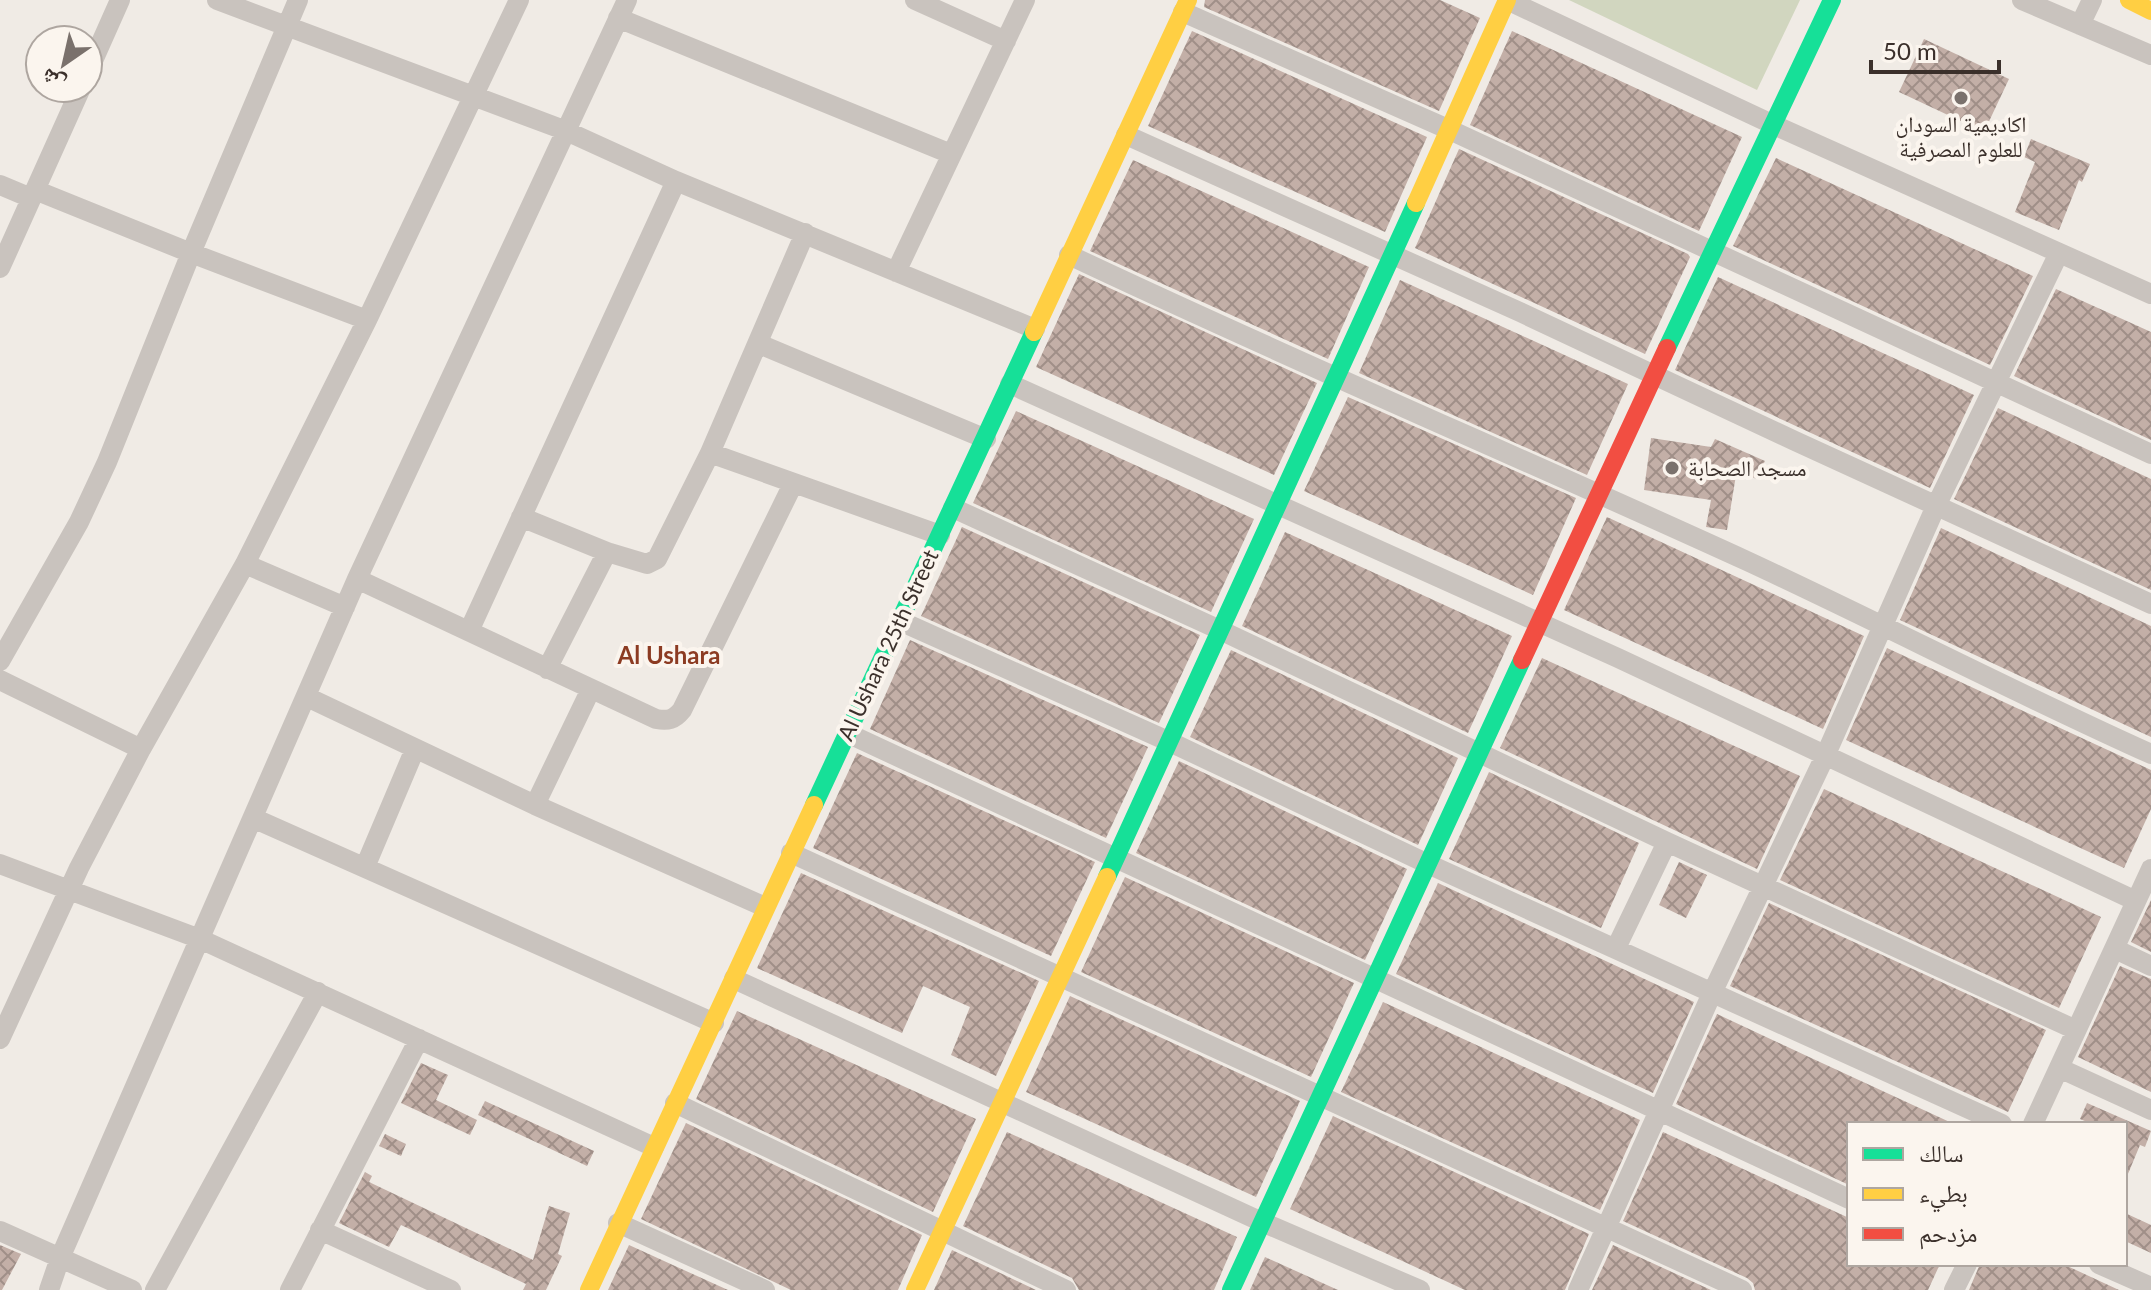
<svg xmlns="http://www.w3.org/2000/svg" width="2151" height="1290" font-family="Lato,'Noto Naskh Arabic',sans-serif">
<defs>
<pattern id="building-cross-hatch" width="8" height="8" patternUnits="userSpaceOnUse" patternTransform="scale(2)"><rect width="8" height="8" fill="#c3afa7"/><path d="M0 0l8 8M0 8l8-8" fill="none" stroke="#a08f88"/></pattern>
</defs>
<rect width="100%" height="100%" fill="#f0ebe5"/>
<!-- grass -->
<path fill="#d1d6bf" d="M 1569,0 L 1800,0 L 1757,90 Z"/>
<!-- building -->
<path fill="url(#building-cross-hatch)" d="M 1205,0 L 1440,0 L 1480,18 L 1439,111 L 1204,7 Z
M 1192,31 L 1427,137 L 1385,232 L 1148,126 Z
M 1512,31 L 1742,137 L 1699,231 L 1470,125 Z
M 1924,39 L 2009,79 L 1984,132 L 1899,92 Z
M 2031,139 L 2090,164 L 2082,182 L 2079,180 L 2059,230 L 2015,212 L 2035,162 L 2024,157 Z
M 1459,149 L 1688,254 L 1690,257 L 1645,354 L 1415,248 Z
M 1776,158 L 2033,276 L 1990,365 L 1733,246 Z
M 1133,160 L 1369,267 L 1328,359 L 1090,251 Z
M 1079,274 L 1317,383 L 1274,475 L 1036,367 Z
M 1718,277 L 1974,395 L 1930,488 L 1675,370 Z
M 1400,280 L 1628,384 L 1587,475 L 1359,373 Z
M 2056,289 L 2151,332 L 2151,440 L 2014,376 Z
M 1348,397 L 1576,498 L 1533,595 L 1304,491 Z
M 1998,408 L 2151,479 L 2151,590 L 1954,499 Z
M 1016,411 L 1254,519 L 1211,612 L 973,503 Z
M 1651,438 L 1711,447 L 1715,439 L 1765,461 L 1756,479 L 1737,469 L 1727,530 L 1706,527 L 1711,500 L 1644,490 Z
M 1607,517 L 1864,636 L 1823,729 L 1564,610 Z
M 962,527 L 1200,635 L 1159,723 L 921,616 Z
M 1941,528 L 2151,626 L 2151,737 L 1900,620 Z
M 1285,532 L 1512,636 L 1468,733 L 1242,626 Z
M 910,640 L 1148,747 L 1106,838 L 870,729 Z
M 1887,648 L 2151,770 L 2151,809 L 2124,868 L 1846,740 Z
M 1231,650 L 1458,758 L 1418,845 L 1190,737 Z
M 1542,658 L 1800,776 L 1757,869 L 1500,748 Z
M 857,753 L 1095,862 L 1051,956 L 813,848 Z
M 1179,761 L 1407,869 L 1365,960 L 1136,853 Z
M 1489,772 L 1639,843 L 1601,928 L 1449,859 Z
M 1824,789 L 2101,917 L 2059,1008 L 1780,880 Z
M 1679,862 L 1707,875 L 1686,918 L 1659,905 Z
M 801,873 L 1039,981 L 996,1076 L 951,1055 L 970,1007 L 923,986 L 902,1033 L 757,968 Z
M 1125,877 L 1354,983 L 1311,1077 L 1081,972 Z
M 1438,883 L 1694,1002 L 1653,1093 L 1396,974 Z
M 2151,900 L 2151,952 L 2131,942 Z
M 1769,903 L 2046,1030 L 2008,1112 L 1730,986 Z
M 2120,966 L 2151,979 L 2151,1092 L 2078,1057 Z
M 1070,996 L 1300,1101 L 1256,1197 L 1026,1092 Z
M 1383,1002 L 1640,1120 L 1600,1210 L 1341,1092 Z
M 737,1011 L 976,1119 L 933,1212 L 696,1099 Z
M 1717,1014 L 1809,1057 L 1954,1124 L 1849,1124 L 1849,1185 L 1676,1104 Z
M 421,1063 L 448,1075 L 436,1100 L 477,1120 L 470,1135 L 401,1103 Z
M 485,1101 L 594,1151 L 587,1166 L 478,1115 Z
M 2087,1103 L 2151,1131 L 2145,1147 L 2140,1145 L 2125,1181 L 2125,1124 L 2092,1124 L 2080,1119 Z
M 1333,1116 L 1589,1234 L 1565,1290 L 1465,1290 L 1290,1209 Z
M 686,1123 L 922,1235 L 898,1290 L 791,1290 L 641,1219 Z
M 1007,1132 L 1237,1237 L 1214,1290 L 1079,1290 L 1072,1278 L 963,1226 Z
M 1663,1132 L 1849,1218 L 1849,1264 L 1940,1264 L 1928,1290 L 1755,1290 L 1753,1283 L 1747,1278 L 1623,1221 Z
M 385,1134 L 406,1144 L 401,1156 L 379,1146 Z
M 365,1172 L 372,1176 L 369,1182 L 533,1260 L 549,1206 L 570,1213 L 558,1254 L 562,1256 L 546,1290 L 523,1290 L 526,1284 L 401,1225 L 389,1247 L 339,1223 Z
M 2125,1213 L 2151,1225 L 2151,1253 L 2125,1241 Z
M 0,1245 L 21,1254 L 2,1290 L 0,1290 Z
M 629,1245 L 675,1266 L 728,1290 L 608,1290 Z
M 1613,1245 L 1711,1290 L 1592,1290 Z
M 952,1250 L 1036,1290 L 934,1290 Z
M 1265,1257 L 1338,1290 L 1250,1290 Z
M 1980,1264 L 2063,1264 L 2119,1290 L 1969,1290 Z"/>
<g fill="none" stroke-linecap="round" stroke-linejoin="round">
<!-- street -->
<path stroke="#c9c3be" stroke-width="20" d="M 217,0 L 564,130 L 676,181 L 1035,329
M 915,0 L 1006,41
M 1507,0 L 1774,125 L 2151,294
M 2022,0 L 2151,55
M 1183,12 L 1450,130 L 2151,454
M 618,18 L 951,154
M 2080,25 L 2092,0
M 88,72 L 120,0
M 1126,135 L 1520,312 L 1795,441 L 2151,604
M 0,185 L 31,198
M 35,190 L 191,253 L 367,320
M 1069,255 C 1293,361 1522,458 1747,561 C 1883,624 2015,693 2151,754
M 0,268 L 81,88
M 896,272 L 1025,0
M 759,344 L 986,439
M 1010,384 L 1618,658 L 2136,901
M 710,453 L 940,535
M 953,508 L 1220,630 L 1667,842 L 2076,1030
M 521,517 L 607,552 L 647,564 L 657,559 L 710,453 L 805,233
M 245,564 L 345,607
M 357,579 L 656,719 C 668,721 674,720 682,710 L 793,484
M 900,621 L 1170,742 L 1428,864 L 2002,1124
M 469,631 L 676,181
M 0,661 L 79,522 L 107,462 L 191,253 L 298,0
M 547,669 L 607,552
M 0,680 L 141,749
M 307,697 L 535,805 L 765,907
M 847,733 L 1849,1199
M 535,805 L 590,691
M 253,818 L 714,1023
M 791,853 L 1742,1290
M 0,864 L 200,939 L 654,1147
M 365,867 L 415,749
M 1616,948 L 1667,842
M 2115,949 L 2151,966
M 734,979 L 1262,1222 L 1420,1290
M 0,1039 L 79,868 L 141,749 L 245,564 L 367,320 L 519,0
M 2059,1068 L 2151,1110
M 675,1103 L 1066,1290
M 2033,1124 L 2151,869
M 618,1223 L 765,1290
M 320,1230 L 451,1290
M 0,1231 L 132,1290
M 2099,1264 L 2151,1287
M 49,1290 L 60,1258 L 357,579 L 627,0
M 155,1290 L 318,992
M 290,1290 L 419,1039
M 1578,1290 L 1713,991 L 1826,754 L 1936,506 L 2059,253
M 1954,1290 L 1967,1264"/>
<!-- fast -->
<path stroke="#16e098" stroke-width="18" d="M 1667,348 L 1832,0
M 814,805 L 1034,332
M 1107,877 L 1416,203
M 1231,1290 L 1522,660"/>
<!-- slow -->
<path stroke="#ffcf43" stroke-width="18" d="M 2129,0 L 2151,11
M 1416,203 L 1507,0
M 1034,332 L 1188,0
M 589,1290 L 814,805
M 915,1290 L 1107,877"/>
<!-- jam -->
<path stroke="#f24e42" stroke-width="18" d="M 1522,660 L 1667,348"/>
</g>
<!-- markers -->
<g fill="#7a716c" stroke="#fbf5ee" stroke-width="3">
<circle cx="1961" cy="98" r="8"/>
<circle cx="1672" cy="468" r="8"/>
</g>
<g text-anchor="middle" stroke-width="8" stroke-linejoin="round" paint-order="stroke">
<!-- poi labels -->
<g font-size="22" fill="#3b302b" stroke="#fbf5ee">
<text x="1961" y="132">اكاديمية السودان<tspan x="1961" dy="25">للعلوم المصرفية</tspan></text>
<text x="1688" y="476" text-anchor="start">مسجد الصحابة</text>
</g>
<!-- street labels -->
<g font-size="22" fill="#3b302b" stroke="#fbf5ee">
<text transform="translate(888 645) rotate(-65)" y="8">Al Ushara 25th Street</text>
</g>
<!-- neighbourhood labels -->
<g font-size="24" font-weight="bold" fill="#8c3b22" stroke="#fbf5ee">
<text x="669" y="664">Al Ushara</text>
</g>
</g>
<!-- legend -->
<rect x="1847" y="1122" width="280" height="144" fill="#fbf5ee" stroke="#aea6a0" stroke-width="2"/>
<rect x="1863" y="1148" width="40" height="12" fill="#16e098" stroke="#aea6a0" stroke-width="2"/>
<text x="1919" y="1162" font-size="24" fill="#3b302b">سالك</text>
<rect x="1863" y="1188" width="40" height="12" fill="#ffcf43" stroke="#aea6a0" stroke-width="2"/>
<text x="1919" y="1202" font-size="24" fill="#3b302b">بطيء</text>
<rect x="1863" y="1228" width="40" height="12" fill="#f24e42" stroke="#aea6a0" stroke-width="2"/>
<text x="1919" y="1242" font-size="24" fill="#3b302b">مزدحم</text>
<!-- north arrow -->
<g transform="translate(64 64) rotate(214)"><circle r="38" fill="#fbf5ee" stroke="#aea6a0" stroke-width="2"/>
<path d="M0-6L14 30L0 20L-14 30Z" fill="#7a716c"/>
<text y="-12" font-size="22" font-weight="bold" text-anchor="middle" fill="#3b302b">ش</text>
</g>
<!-- scale -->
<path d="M1871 60v12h128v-12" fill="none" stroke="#3b302b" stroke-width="4"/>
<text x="1883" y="60" font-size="24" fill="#3b302b" stroke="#fbf5ee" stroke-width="6" paint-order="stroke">50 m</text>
</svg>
